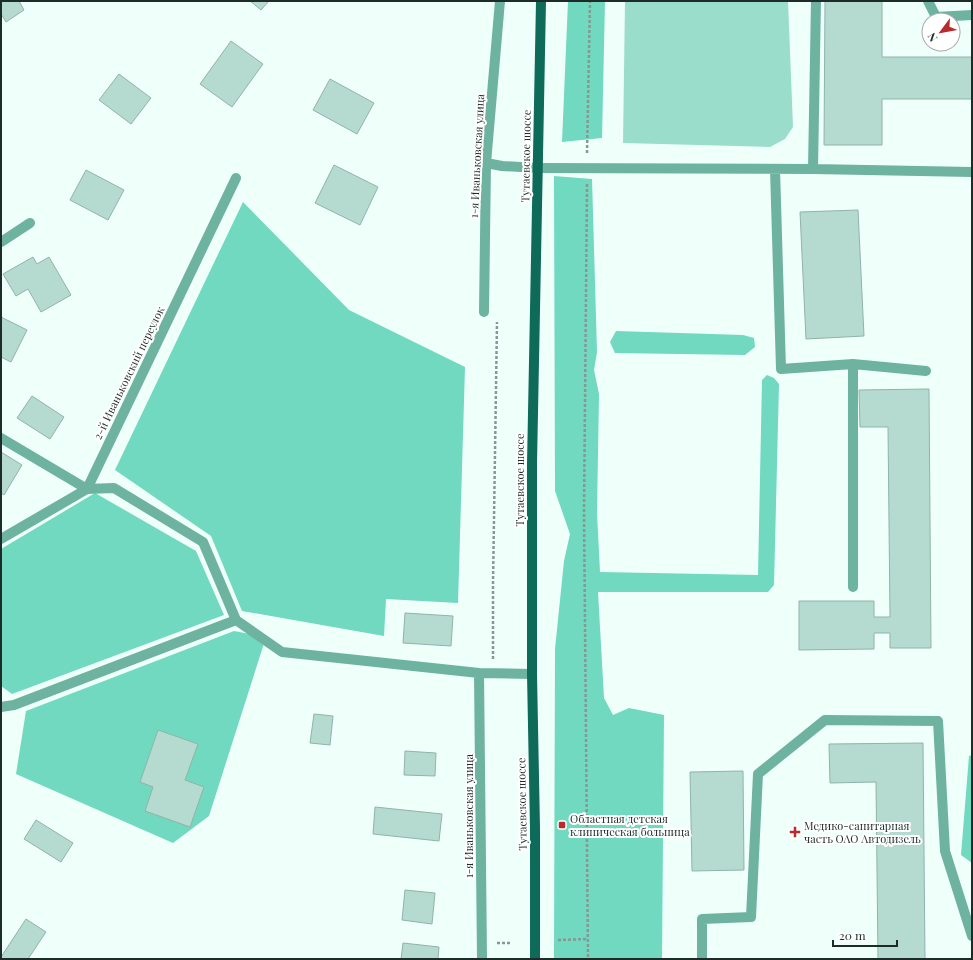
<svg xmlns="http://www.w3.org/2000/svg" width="973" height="960" font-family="'Playfair Display',serif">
<rect width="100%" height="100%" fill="#effffa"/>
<!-- green -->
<path fill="#9addcb" d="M 625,1 L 788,1 L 793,127 L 785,139 L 770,147 L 623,143 Z"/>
<!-- forest -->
<path fill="#70d9bf" d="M 568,1 L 605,1 L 602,138 L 562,142 Z
M 554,176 L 592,179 L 597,352 L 594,370 L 599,394 L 597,513 L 600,572 L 758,575 L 762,380 L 767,375 L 774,378 L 779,384 L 774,585 L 768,592 L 598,592 L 604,698 L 613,715 L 629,708 L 664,715 L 662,959 L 554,959 L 555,649 L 564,561 L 570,534 L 555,491 Z
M 243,202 L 349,310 L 465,367 L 458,603 L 386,599 L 384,636 L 242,611 L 211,536 L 115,470 Z
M 616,331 L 743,335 L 754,338 L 755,347 L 745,355 L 615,353 L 610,342 Z
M 95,493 L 196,551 L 224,615 L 12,694 L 1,686 L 1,549 Z
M 234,631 L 266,637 L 209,816 L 173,843 L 16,774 L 26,711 Z
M 972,755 L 972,863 L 961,855 L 969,756 Z"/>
<!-- building -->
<path fill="#b5dacf" stroke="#8fb4a9" d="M 1,1 L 19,1 L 24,10 L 6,22 L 1,14 Z
M 250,1 L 269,1 L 261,10 Z
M 825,1 L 882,1 L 882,57 L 972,57 L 972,99 L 882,99 L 882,145 L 824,145 Z
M 231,41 L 263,64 L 232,107 L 200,84 Z
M 119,74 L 151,98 L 131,124 L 99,100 Z
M 330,79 L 374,103 L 357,134 L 313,110 Z
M 334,165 L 378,187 L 360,225 L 315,203 Z
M 86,170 L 124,190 L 108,220 L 70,200 Z
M 858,210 L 864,336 L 806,339 L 800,212 Z
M 33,257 L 37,264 L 49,257 L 71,295 L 41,312 L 28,289 L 16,296 L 3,274 Z
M 1,317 L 27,330 L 11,362 L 1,357 Z
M 929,389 L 931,648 L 890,648 L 890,633 L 874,633 L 874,649 L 799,650 L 799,601 L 874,601 L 874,617 L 890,617 L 888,427 L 860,427 L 859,390 Z
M 32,396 L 64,417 L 50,439 L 17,418 Z
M 1,452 L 22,465 L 4,495 L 1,493 Z
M 405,613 L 453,616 L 451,646 L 403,643 Z
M 314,714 L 333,716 L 330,745 L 310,743 Z
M 158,730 L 198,744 L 185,780 L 204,787 L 190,827 L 145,811 L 153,787 L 140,782 Z
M 923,743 L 925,959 L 878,959 L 876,782 L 830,783 L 829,744 Z
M 405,751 L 436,753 L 435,776 L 404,775 Z
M 743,771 L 744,870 L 692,871 L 690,772 Z
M 375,807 L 442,814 L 439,841 L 373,834 Z
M 36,820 L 73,843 L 61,862 L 24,839 Z
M 405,890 L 435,893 L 432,924 L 402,920 Z
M 26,919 L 46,932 L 28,959 L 1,959 L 1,957 Z
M 403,943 L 439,947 L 438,959 L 401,959 Z"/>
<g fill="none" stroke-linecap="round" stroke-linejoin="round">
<!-- path -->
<path stroke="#879792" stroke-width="2.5" stroke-dasharray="3 2" stroke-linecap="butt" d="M 587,153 L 590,1
M 587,184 L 584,512 L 588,959
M 493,659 L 493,584 L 497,322
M 558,940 L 587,939
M 497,943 L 512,943"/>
<!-- lane -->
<path stroke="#6eb2a0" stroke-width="10" d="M 928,1 L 936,17 L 972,15
M 538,168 L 813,169 L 972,172
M 775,169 L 781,369 L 853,364 L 926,371
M 813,169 L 816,1
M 1,539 L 87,489 L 236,178
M 853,587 L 853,364
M 702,959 L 702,919 L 751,917 L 758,774 L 825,720 L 938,721 L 945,851 L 972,936"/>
<!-- street -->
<path stroke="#6eb2a0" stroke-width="10" d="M 486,163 L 502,166 L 538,168
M 1,242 L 30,223
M 484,312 L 486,163 L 500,1
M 1,438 L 87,489 L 114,488 L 203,542 L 236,620
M 479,673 L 482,959
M 1,707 L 14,705 L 236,620 L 282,652 L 479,673 L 532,674"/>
<!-- primary -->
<path stroke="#0e6a59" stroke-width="10" d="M 535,959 L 535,828 L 532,674 L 532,464 L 541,1"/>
</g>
<!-- markers -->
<g fill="#ba2a2c" stroke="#fff" stroke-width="1.5">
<rect x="558" y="821" width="8" height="8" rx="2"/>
<path d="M793 826h4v4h4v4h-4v4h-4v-4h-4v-4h4z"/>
</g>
<g text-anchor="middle" stroke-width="4" stroke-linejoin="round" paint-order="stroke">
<!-- street labels -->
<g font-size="11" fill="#1d2c28" stroke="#fff">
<text transform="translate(477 156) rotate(-87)" y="4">1-я Иваньковская улица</text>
<text transform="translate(526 156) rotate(-89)" y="4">Тутаевское шоссе</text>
<text transform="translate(129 373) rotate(-64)" y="4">2-й Иваньковский переулок</text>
<text transform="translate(520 480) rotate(-90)" y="4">Тутаевское шоссе</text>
<text transform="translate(522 804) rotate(-91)" y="4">Тутаевское шоссе</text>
<text transform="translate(469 816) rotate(-90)" y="4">1-я Иваньковская улица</text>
</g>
<!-- poi labels -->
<g font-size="11" fill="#1d2c28" stroke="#fff" text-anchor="start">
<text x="570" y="823">Областная детская<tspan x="570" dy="13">клиническая больница</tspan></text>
<text x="804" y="830">Медико-санитарная<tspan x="804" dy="13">часть ОАО Автодизель</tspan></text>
</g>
</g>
<!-- border -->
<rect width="973" height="960" fill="none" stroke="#1d2c28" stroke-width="4"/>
<!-- north arrow -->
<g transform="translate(941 32) rotate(238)"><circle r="19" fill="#ffffff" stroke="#a5aba9"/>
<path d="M0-3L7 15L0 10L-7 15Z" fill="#ba2a2c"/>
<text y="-6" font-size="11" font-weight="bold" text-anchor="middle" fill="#1d2c28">N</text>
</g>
<!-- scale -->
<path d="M833 940v6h64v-6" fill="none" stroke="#1d2c28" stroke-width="2"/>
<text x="839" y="940" font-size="12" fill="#1d2c28" stroke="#ffffff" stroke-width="3" paint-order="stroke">20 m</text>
</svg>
